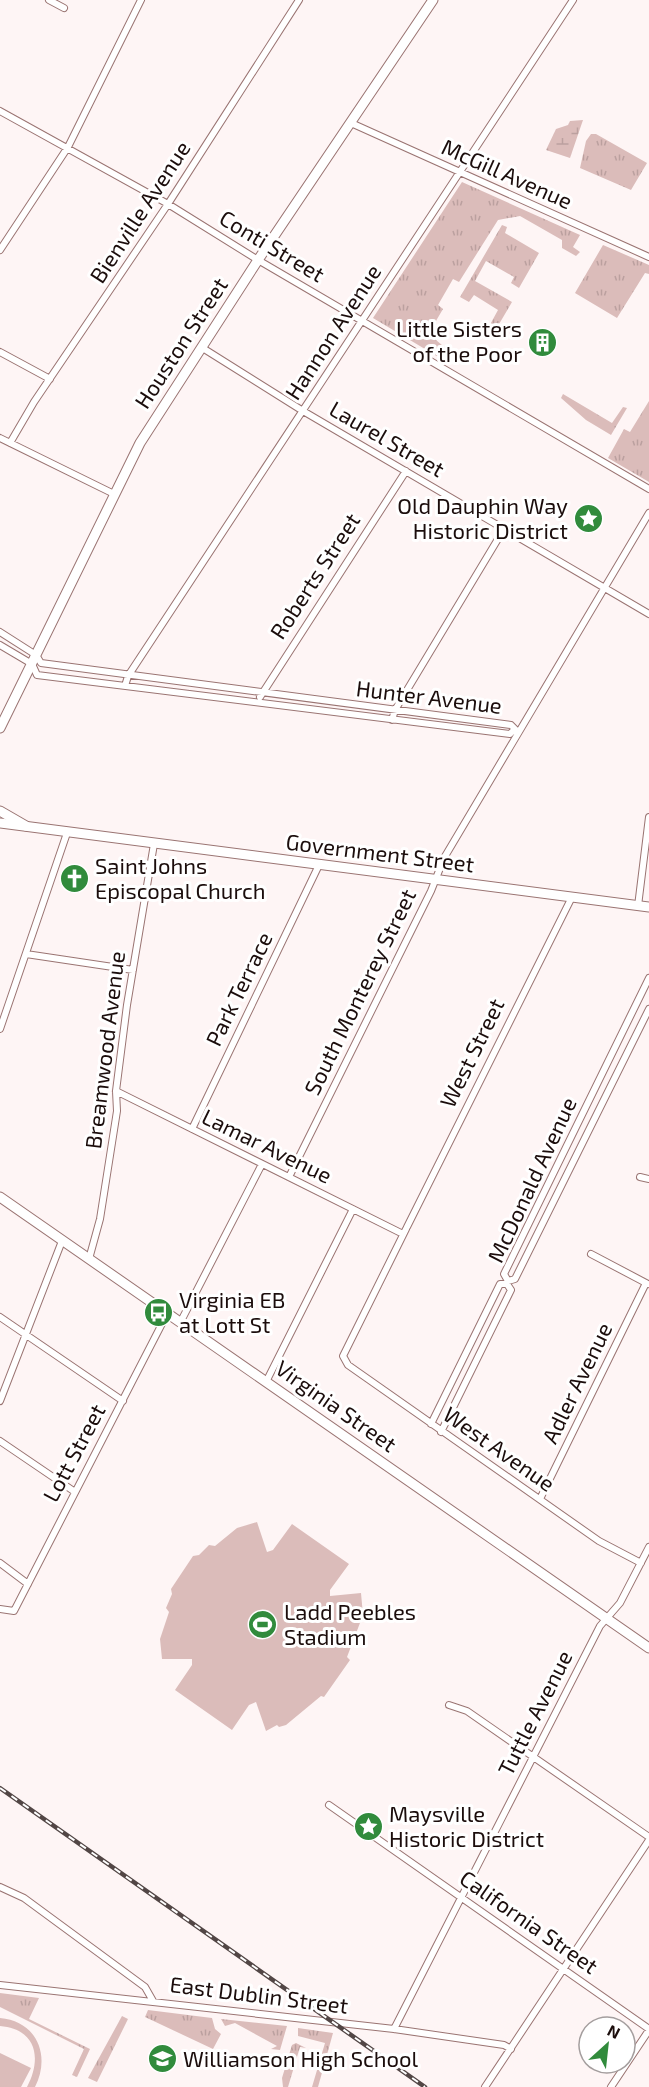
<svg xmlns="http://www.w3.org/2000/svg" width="649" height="2087" font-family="'Exo 2',sans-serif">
<defs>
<pattern id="grass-tufts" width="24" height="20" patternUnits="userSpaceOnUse" patternTransform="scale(1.5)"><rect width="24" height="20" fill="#dbbcba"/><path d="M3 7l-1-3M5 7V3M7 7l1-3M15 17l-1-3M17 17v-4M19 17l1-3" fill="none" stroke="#bba09f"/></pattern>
<pattern id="wetland-marsh" width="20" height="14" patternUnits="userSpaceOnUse" patternTransform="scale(1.5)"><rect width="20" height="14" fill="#dbbcba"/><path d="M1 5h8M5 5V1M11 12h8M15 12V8" fill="none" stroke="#bba09f"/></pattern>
</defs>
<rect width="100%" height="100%" fill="#fef5f5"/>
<!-- grass -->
<path fill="url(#grass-tufts)" d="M 591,134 L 596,134 L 647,163 L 631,190 L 580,168 L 586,141 Z
M 462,182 L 580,235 L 573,247 L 580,252 L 576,256 L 562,248 L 562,240 L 520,216 L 498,220 L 459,282 L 453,279 L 438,305 L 443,309 C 430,331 426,336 450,350 L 445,361 L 373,318 Z
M 502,225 L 507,227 L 505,233 L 539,253 L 519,288 L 511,283 L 514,277 L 486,261 L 475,281 L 512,302 L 492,336 L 486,332 L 498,310 L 474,295 L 469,302 L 460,297 Z
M 603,245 L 649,265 L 649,274 L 645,273 L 617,318 L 575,293 Z
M 563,394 L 612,423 L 623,407 L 627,408 L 611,435 L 586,420 L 561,398 Z
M 649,401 L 649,482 L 608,458 L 624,429 L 630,432 Z
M 0,1993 L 39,1998 L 29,2019 L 90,2049 L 77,2077 L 72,2075 L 84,2049 L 0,2007 Z
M 148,2010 L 212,2018 L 215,2029 L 221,2034 L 213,2049 L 145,2017 Z
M 122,2016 L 128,2019 L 97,2082 L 88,2078 Z
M 221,2019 L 287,2026 L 280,2050 L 271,2049 L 277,2046 L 235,2023 L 225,2026 Z
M 298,2028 L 333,2033 L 318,2087 L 312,2087 L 325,2043 L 298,2036 Z
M 296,2043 L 306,2048 L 300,2047 L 288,2087 L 283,2087 L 282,2078 L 292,2045 Z"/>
<!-- wetland -->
<path fill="url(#wetland-marsh)" d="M 583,120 L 570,158 L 546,150 L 556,129 L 568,125 L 570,121 Z"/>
<!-- pitch -->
<path fill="#dbbcba" d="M 257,1522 L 267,1552 L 273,1550 L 292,1524 L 349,1564 L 330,1590 L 330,1596 L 361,1593 L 363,1615 L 347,1657 L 350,1660 L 324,1697 L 321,1696 L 286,1725 L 279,1727 L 277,1725 L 266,1731 L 256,1702 L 249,1705 L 232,1730 L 175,1690 L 192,1665 L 192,1659 L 162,1659 L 160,1639 L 169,1612 L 166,1608 L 172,1594 L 171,1589 L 193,1556 L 199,1555 L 209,1545 L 215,1546 L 237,1528 Z
M 0,2018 C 37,2021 51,2056 35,2087 L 27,2087 C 42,2059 37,2029 0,2026 Z
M 0,2053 L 31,2068 L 21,2087 L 0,2087 Z"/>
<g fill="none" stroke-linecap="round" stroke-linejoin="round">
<defs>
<path id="street" d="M 49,0 L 64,8
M 0,111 L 168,204 L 258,260 L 649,489
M 351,123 L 649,257
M 0,250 L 68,147 L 141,0
M 201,347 L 303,411 L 649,614
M 0,352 L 50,379
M 0,438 L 114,494
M 10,443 L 34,402 L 168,204 L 299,0
M 0,632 L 36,655 L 41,663 L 511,725 L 518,732
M 0,645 L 32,664 L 37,675 L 510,734 L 514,730
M 125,686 L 128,676 L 573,0
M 260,697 L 406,471
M 392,720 L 395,710 L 504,529
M 638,906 L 649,817
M 26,954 L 133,970
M 649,978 L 504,1274 L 508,1281 L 515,1279 L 649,1009
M 0,1029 L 67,833
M 116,1091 L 403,1234
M 192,1129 L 319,865
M 289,1177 L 431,891 L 444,858 L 649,513
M 640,1177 L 649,1179
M 407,1227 L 572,897
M 406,1229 L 343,1356 L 348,1365 L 599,1541 L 641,1563
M 591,1254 L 648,1284
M 89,1259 L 100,1219 L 117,1111 L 116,1091 L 127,1005 L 154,844
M 0,1317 L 123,1401
M 180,1323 L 262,1164
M 266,1382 L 353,1209
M 0,1401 L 62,1241
M 431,1424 L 500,1284 L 507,1284 L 511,1290 L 441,1432
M 0,1441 L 75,1492
M 540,1499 L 646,1283
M 0,1563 L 28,1584
M 0,1609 L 14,1611 L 167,1314
M 449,1705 L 467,1711 L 649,1837
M 329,1805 L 649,2029
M 0,1887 L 24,1898 L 145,1987 L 153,2001
M 0,1985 L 394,2029 L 504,2045 L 511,2049
M 394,2029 L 600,1626 L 620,1603 L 649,1547
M 485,2087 L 649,1840
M 611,2087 L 649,2030"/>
<path id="secondary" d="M 0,728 L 140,443 L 258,260 L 433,0
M 0,811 L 26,826
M 0,1197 L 649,1648"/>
<path id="primary" d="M 0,823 L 649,907"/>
</defs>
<!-- street casing -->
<use href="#street" stroke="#9a7472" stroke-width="8"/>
<!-- secondary casing -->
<use href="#secondary" stroke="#9a7472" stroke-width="11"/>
<!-- primary casing -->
<use href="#primary" stroke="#9a7472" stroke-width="11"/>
<!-- street -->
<use href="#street" stroke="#fff" stroke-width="6"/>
<!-- secondary -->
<use href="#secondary" stroke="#fff" stroke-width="9"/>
<!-- primary -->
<use href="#primary" stroke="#fff" stroke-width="9"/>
<defs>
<path id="rail" d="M 0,1788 L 425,2087"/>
</defs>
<!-- rail casing -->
<use href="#rail" stroke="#524645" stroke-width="4.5"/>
<!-- rail -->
<use href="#rail" stroke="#fff" stroke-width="2" stroke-dasharray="7" stroke-linecap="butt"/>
</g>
<!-- icons -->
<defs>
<symbol id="building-disc" viewBox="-11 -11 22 22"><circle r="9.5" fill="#318b3c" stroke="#fff"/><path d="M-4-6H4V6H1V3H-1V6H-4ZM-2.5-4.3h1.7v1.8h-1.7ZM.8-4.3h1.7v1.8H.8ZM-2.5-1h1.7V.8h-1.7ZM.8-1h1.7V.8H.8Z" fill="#fff"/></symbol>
<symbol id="sight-disc" viewBox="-11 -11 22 22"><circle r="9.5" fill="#318b3c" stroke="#fff"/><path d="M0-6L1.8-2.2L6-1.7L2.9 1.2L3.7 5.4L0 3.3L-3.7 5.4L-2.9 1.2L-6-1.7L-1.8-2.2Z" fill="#fff"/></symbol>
<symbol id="church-disc" viewBox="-11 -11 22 22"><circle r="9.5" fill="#318b3c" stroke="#fff"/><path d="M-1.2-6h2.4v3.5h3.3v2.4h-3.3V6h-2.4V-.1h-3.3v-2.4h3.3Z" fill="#fff"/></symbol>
<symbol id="bus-disc" viewBox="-11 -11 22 22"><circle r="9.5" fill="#318b3c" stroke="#fff"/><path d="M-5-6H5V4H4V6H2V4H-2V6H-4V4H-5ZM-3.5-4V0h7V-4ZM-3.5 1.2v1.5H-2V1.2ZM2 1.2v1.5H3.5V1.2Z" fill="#fff"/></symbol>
<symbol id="stadium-disc" viewBox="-11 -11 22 22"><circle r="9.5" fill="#318b3c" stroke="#fff"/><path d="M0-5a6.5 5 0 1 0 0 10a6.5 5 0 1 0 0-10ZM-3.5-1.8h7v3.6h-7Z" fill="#fff"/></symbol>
<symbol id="school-disc" viewBox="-11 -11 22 22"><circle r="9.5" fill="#318b3c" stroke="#fff"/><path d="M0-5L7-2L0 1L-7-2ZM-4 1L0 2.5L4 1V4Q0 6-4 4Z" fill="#fff"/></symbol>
</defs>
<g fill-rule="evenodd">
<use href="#building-disc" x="526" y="326" width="33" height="33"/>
<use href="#sight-disc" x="572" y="502" width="33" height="33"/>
<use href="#church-disc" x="58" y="862" width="33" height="33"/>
<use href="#bus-disc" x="142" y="1296" width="33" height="33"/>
<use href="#stadium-disc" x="246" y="1608" width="33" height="33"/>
<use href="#sight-disc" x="352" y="1810" width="33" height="33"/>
<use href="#school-disc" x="146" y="2042" width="33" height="33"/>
</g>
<g text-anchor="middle" stroke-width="6" stroke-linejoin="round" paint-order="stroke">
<!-- street labels -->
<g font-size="22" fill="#1b0d0c" stroke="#fff">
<text transform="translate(507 174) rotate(24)" y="8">McGill Avenue</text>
<text transform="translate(140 212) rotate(-57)" y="8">Bienville Avenue</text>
<text transform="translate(272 246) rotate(31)" y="8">Conti Street</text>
<text transform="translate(333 332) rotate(-57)" y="8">Hannon Avenue</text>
<text transform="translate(181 343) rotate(-57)" y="8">Houston Street</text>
<text transform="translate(387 439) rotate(30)" y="8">Laurel Street</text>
<text transform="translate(315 576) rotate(-57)" y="8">Roberts Street</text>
<text transform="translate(429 697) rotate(7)" y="8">Hunter Avenue</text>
<text transform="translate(380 853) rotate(7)" y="8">Government Street</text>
<text transform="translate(239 989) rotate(-64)" y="8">Park Terrace</text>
<text transform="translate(360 992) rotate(-64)" y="8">South Monterey Street</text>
<text transform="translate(105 1050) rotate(-83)" y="8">Breamwood Avenue</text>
<text transform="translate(472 1053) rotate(-64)" y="8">West Street</text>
<text transform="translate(267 1146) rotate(26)" y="8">Lamar Avenue</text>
<text transform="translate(532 1180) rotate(-65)" y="8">McDonald Avenue</text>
<text transform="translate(577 1383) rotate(-64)" y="8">Adler Avenue</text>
<text transform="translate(336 1406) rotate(35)" y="8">Virginia Street</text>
<text transform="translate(499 1449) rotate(35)" y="8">West Avenue</text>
<text transform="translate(74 1453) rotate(-62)" y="8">Lott Street</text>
<text transform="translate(535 1713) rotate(-63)" y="8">Tuttle Avenue</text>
<text transform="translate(529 1922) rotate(35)" y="8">California Street</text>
<text transform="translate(259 1995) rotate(7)" y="8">East Dublin Street</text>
</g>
<!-- poi labels -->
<g font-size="22" fill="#1b0d0c" stroke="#fff" text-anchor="start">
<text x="522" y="337" text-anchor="end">Little Sisters<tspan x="522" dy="25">of the Poor</tspan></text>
<text x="568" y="514" text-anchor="end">Old Dauphin Way<tspan x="568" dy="25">Historic District</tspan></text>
<text x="95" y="874">Saint Johns<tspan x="95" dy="25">Episcopal Church</tspan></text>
<text x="179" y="1308">Virginia EB<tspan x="179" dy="25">at Lott St</tspan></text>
<text x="284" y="1620">Ladd Peebles<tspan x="284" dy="25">Stadium</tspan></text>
<text x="389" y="1822">Maysville<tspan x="389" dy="25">Historic District</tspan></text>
<text x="183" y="2067">Williamson High School</text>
</g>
</g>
<!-- north arrow -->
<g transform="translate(607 2045) rotate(27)"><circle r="28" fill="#ffffff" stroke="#a49e9e" stroke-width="1.5"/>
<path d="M0-4.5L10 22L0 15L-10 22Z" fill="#318b3c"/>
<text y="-9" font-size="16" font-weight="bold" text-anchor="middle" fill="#1b0d0c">N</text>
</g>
</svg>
